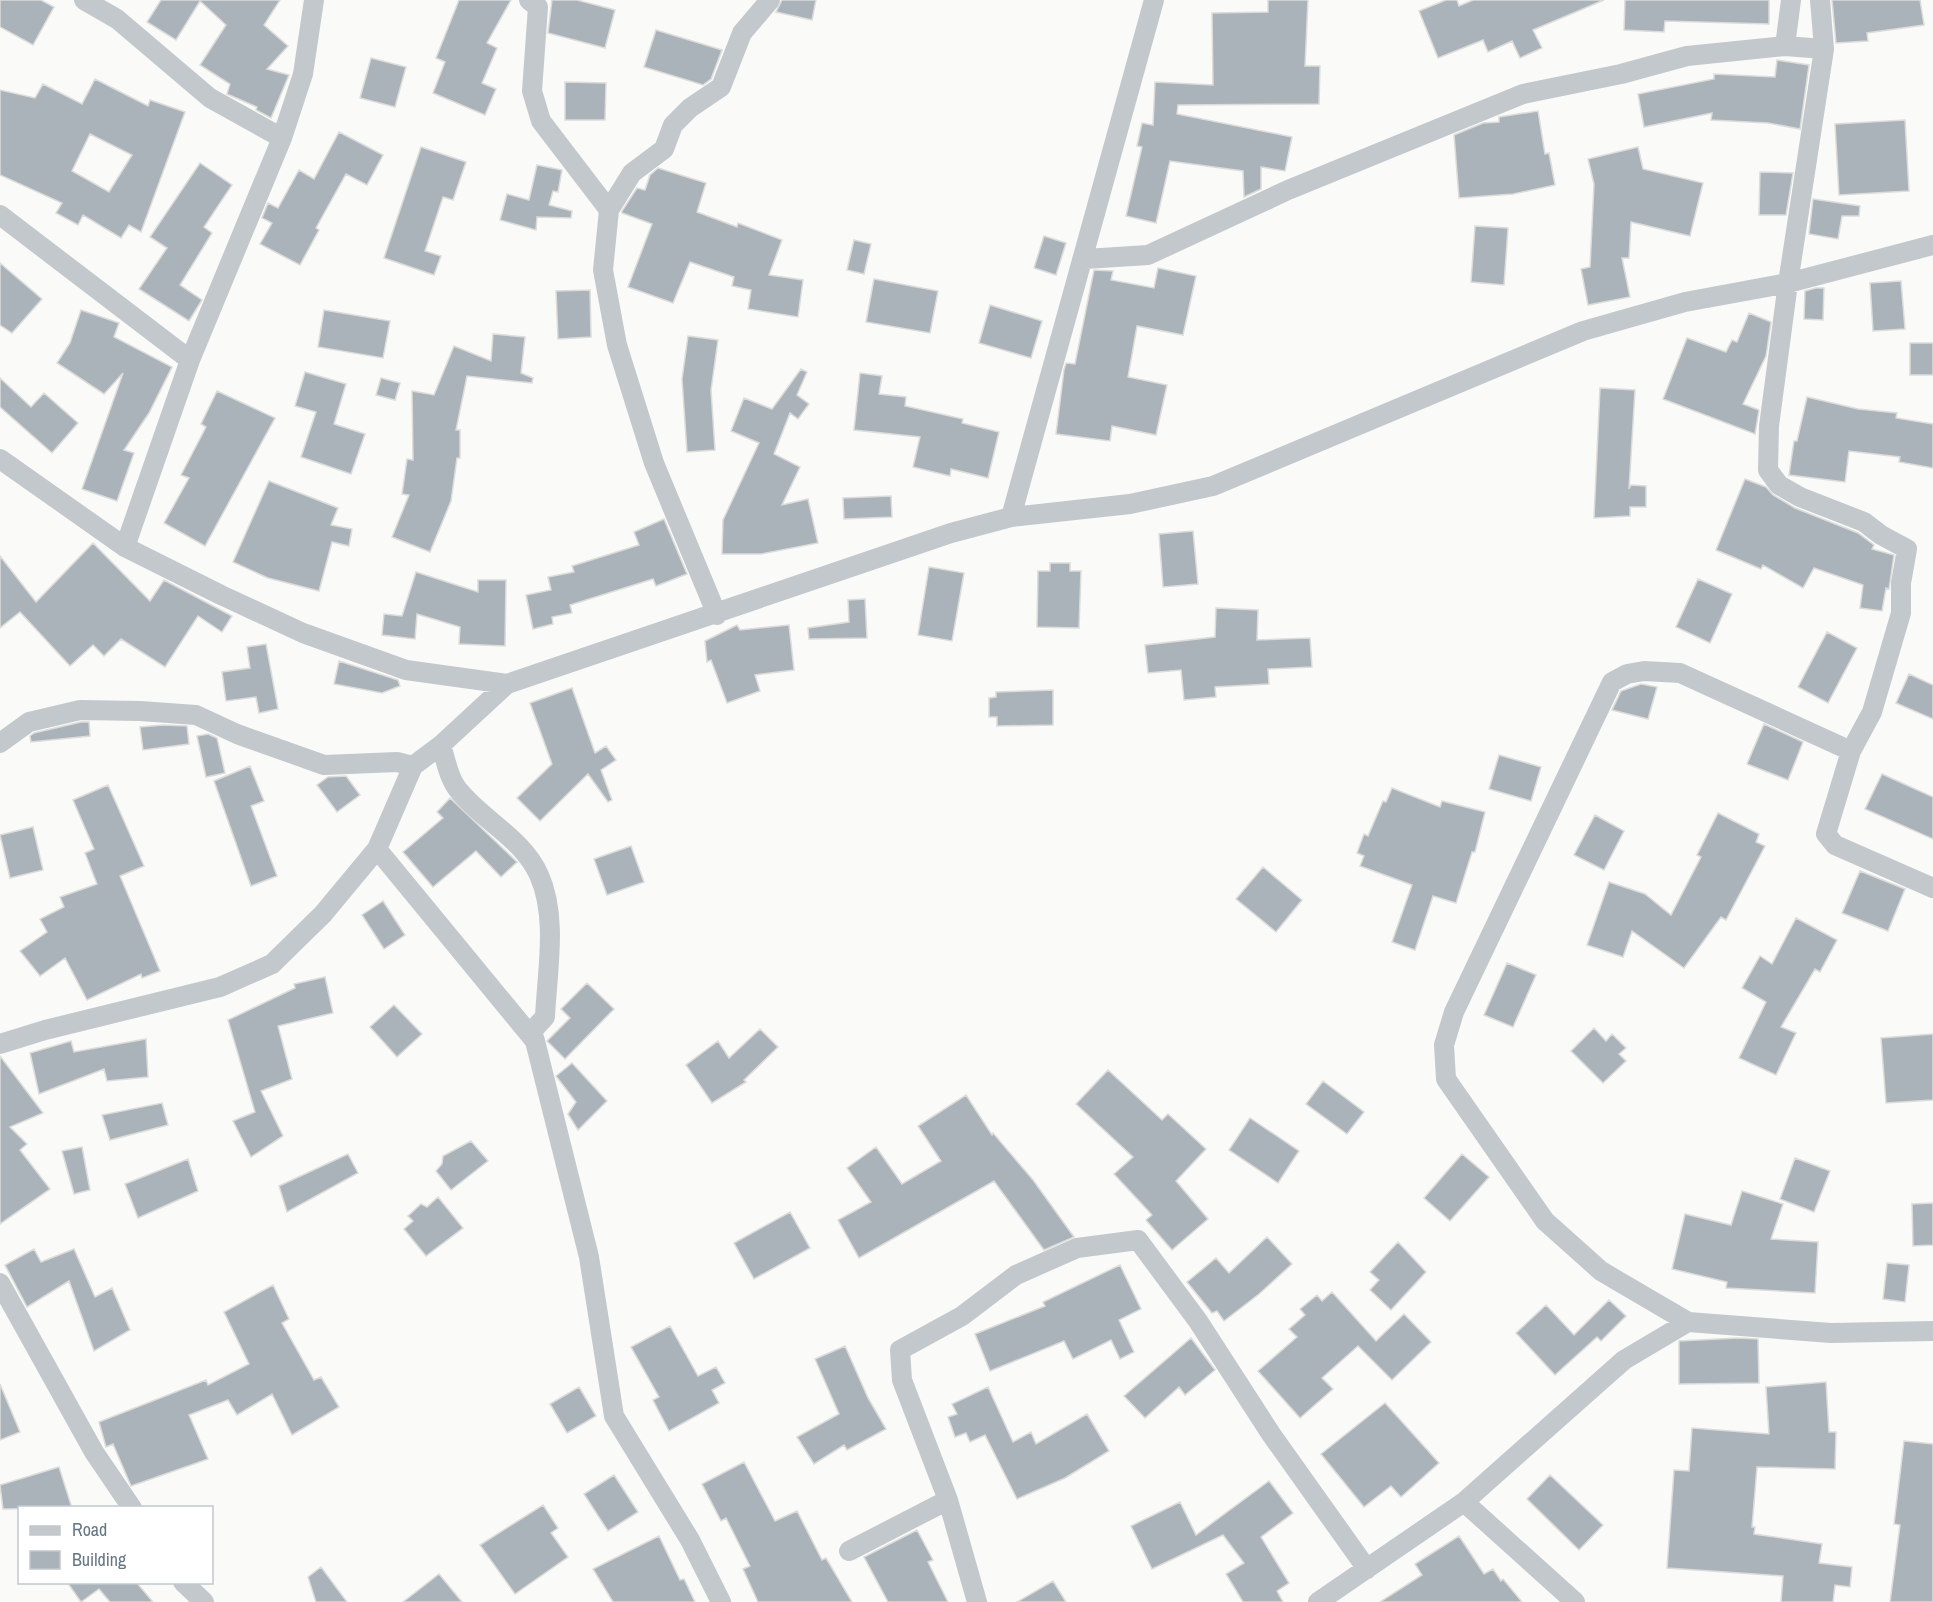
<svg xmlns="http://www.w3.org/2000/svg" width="1933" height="1602" font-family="'Archivo Narrow',sans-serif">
<rect width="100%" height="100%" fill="#fafaf8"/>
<!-- building -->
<path fill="#aab3b9" stroke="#dcdcda" stroke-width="1.5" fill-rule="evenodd" d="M 0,0 L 41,0 L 54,7 L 33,45 L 0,27 Z
M 161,0 L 280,0 L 264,25 L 288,46 L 267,69 L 289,75 L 271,118 L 256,110 L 257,107 L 227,94 L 230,84 L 200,65 L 226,25 L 200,1 L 176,40 L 147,22 Z
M 459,0 L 511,0 L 487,43 L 497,48 L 482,83 L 496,89 L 485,115 L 433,93 L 445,62 L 436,58 Z
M 552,0 L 577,0 L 615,10 L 605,48 L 548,33 Z
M 782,0 L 816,0 L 812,20 L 776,12 Z
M 1268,0 L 1308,0 L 1305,66 L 1320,66 L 1319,104 L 1178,105 L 1177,114 L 1292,137 L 1285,171 L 1261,167 L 1261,189 L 1244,197 L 1243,171 L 1170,161 L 1156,223 L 1126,216 L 1142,147 L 1137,146 L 1142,123 L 1153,125 L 1155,82 L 1213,85 L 1212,13 L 1268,12 Z
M 1446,0 L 1457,0 L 1459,6 L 1473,0 L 1604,0 L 1533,30 L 1542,48 L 1520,58 L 1512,41 L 1488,52 L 1483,40 L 1438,58 L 1419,11 Z
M 1625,0 L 1769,0 L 1769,24 L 1665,21 L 1664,32 L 1624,30 Z
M 1832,0 L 1920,0 L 1924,25 L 1867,33 L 1868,41 L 1836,43 Z
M 656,30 L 722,50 L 711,79 L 703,85 L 644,67 Z
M 371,58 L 406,67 L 395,107 L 360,98 Z
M 1777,60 L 1809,65 L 1800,129 L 1768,123 L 1711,120 L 1712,113 L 1644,127 L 1638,94 L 1714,79 L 1714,74 L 1775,77 Z
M 95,79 L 148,106 L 150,100 L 185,112 L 141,232 L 129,225 L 121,238 L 83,215 L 78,225 L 56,213 L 62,203 L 0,175 L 0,90 L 35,98 L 43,84 L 82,104 ZM 90,134 L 132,155 L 109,192 L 72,171 Z
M 565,82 L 606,83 L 605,120 L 565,120 Z
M 1538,111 L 1545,154 L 1549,153 L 1555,185 L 1513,194 L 1459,198 L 1454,135 L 1483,123 L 1499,122 L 1499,117 Z
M 1905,120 L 1909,191 L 1839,195 L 1835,124 Z
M 339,132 L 383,155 L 367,185 L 346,174 L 316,228 L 319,230 L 300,265 L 260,244 L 272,223 L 262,218 L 268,203 L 278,208 L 299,170 L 314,179 Z
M 421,147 L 466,162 L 453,200 L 443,197 L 425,251 L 441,256 L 434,275 L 384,258 Z
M 1638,147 L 1643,169 L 1703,183 L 1690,236 L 1631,222 L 1629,258 L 1622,258 L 1630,297 L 1588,305 L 1581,269 L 1590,267 L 1594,184 L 1588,159 Z
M 200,163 L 232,185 L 204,227 L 212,233 L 180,285 L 202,300 L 189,321 L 139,289 L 167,248 L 150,237 Z
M 537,165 L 562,170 L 558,192 L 553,191 L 549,205 L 572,211 L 571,218 L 537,217 L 536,230 L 500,220 L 507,194 L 529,200 Z
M 658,168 L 706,183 L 697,212 L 737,227 L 738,223 L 782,240 L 769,275 L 803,280 L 798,317 L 748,309 L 751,290 L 732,286 L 734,277 L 690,262 L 673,303 L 628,287 L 652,224 L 622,213 L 622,211 L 637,188 L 645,190 L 650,175 Z
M 1760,172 L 1793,173 L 1786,215 L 1759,215 Z
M 1813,199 L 1860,206 L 1859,216 L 1842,216 L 1838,239 L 1809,234 Z
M 1475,226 L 1508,228 L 1504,285 L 1471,282 Z
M 1044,236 L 1066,243 L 1056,275 L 1034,268 Z
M 854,240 L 871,244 L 864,274 L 847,270 Z
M 0,263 L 42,299 L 12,333 L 0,325 Z
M 1158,268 L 1196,276 L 1183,335 L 1137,326 L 1128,377 L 1167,385 L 1156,435 L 1112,426 L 1110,441 L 1056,434 L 1064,370 L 1066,363 L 1075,364 L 1094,270 L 1113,271 L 1111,280 L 1154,288 Z
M 874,279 L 938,291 L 930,333 L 866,322 Z
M 1901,281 L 1905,329 L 1873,331 L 1870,283 Z
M 1816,288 L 1824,288 L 1823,320 L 1804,319 L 1805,291 Z
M 590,290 L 591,337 L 558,339 L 556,291 Z
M 990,305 L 1042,321 L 1031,358 L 979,343 Z
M 81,310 L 119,323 L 114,337 L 172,367 L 149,413 L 124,450 L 134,453 L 117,501 L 82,489 L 123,373 L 104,394 L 57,363 L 70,343 Z
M 324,310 L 390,321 L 383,358 L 318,347 Z
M 1749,313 L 1771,322 L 1766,356 L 1743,404 L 1759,410 L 1755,434 L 1663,399 L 1687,338 L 1726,352 L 1732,340 L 1737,342 Z
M 493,334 L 525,337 L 521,373 L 533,378 L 532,383 L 467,376 L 456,430 L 460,430 L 460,458 L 457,458 L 451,501 L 430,552 L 392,537 L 409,495 L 402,494 L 407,459 L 413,460 L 412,391 L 434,395 L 454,346 L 491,361 Z
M 688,336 L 718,340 L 711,390 L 715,450 L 687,452 L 682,379 Z
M 1910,343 L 1933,343 L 1933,375 L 1910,375 Z
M 801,369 L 807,372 L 797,395 L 809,404 L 798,419 L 790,413 L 774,454 L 800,467 L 782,505 L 808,499 L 818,543 L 761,554 L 722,554 L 723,520 L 759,443 L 731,431 L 744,398 L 772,409 Z
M 305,372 L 346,384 L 334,424 L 365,434 L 351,474 L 301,457 L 316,412 L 295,406 Z
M 860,373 L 882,376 L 879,394 L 906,397 L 905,406 L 963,419 L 962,423 L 999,432 L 988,478 L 951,469 L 950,476 L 913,467 L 920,437 L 854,430 Z
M 0,378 L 31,407 L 44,393 L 78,423 L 52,453 L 0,407 Z
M 381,378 L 400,383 L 395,400 L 376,395 Z
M 1600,388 L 1635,390 L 1629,489 L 1631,485 L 1646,486 L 1646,507 L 1630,507 L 1630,516 L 1594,518 Z
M 217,391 L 275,418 L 205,546 L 164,523 L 189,478 L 181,475 L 206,427 L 201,424 Z
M 1807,397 L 1858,409 L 1897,413 L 1896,418 L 1933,424 L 1933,468 L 1899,462 L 1900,457 L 1849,451 L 1845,482 L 1789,475 L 1794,441 L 1797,441 Z
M 1745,479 L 1766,487 L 1773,495 L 1795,508 L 1858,533 L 1874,545 L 1872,549 L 1894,555 L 1889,589 L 1886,588 L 1882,611 L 1860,608 L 1863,585 L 1814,568 L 1803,588 L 1763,565 L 1761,569 L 1716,550 Z
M 269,481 L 338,508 L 331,525 L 352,529 L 349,546 L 332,542 L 319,591 L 268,578 L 233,562 Z
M 891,496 L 892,517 L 844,519 L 843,498 Z
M 664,519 L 687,574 L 656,586 L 653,579 L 570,605 L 572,613 L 552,617 L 553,624 L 533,629 L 526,595 L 551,590 L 548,577 L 574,572 L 572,566 L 639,545 L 634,532 Z
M 1193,531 L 1198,584 L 1163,587 L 1159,534 Z
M 93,543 L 150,601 L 164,580 L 232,616 L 222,632 L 198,616 L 165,667 L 121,639 L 104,656 L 93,645 L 70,666 L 20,612 L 0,628 L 0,556 L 36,602 Z
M 1050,563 L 1070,563 L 1070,571 L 1081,571 L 1079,628 L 1037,627 L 1038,571 L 1050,571 Z
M 929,567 L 964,573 L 952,641 L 918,635 Z
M 416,572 L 478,592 L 478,580 L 506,580 L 505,646 L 459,644 L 460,627 L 417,614 L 415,639 L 382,635 L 384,614 L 402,616 Z
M 1698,579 L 1732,594 L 1710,643 L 1676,627 Z
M 865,599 L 867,638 L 809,639 L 808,628 L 849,622 L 848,600 Z
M 1216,608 L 1258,610 L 1257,640 L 1310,638 L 1312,667 L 1268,669 L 1269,684 L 1215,687 L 1216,697 L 1184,700 L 1181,670 L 1148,673 L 1145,645 L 1215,637 Z
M 737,625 L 740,630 L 789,625 L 794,670 L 755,675 L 760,691 L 727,703 L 711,660 L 707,662 L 705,641 Z
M 1827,632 L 1857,648 L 1828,703 L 1798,687 Z
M 266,644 L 278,709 L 259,713 L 256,697 L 226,701 L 222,672 L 250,668 L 247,647 Z
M 339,661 L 398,680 L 400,686 L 382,693 L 334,684 Z
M 1909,674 L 1933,685 L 1933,719 L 1896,703 Z
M 1641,684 L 1657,687 L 1648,719 L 1612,710 L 1621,691 Z
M 572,688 L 595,753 L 606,746 L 616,760 L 601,770 L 612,800 L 608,802 L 588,774 L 540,821 L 517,798 L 552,764 L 530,703 Z
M 1053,690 L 1053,725 L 997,726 L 997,717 L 989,717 L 989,698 L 996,697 L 996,692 Z
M 81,722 L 89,722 L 90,736 L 31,742 L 30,736 L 34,733 Z
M 1764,724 L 1803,742 L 1788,780 L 1747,764 Z
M 163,725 L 187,726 L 189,744 L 143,750 L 140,727 Z
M 208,734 L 217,738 L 225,773 L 206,777 L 197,736 Z
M 1499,755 L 1541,767 L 1531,801 L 1489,789 Z
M 250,766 L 264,801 L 251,806 L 277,876 L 251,886 L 214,781 Z
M 1882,774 L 1933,797 L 1933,839 L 1865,809 Z
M 346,776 L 360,795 L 337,812 L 317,785 L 328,777 Z
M 108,785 L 144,866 L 120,876 L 160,971 L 142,978 L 141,974 L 87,1000 L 65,958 L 40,976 L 20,951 L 47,932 L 40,919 L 64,907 L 60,897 L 97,884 L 85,853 L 94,849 L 73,800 Z
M 1392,788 L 1440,807 L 1442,801 L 1485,812 L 1475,852 L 1472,852 L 1456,903 L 1433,896 L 1415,950 L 1392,942 L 1412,885 L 1360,866 L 1364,856 L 1357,853 L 1364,834 L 1368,836 L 1383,801 L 1386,802 Z
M 450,798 L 517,862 L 501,877 L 476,851 L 433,887 L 403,852 L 443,818 L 437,812 Z
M 1718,813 L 1759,834 L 1756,842 L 1765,846 L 1726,920 L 1721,917 L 1684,968 L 1632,931 L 1623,957 L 1587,945 L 1609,882 L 1645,894 L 1671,915 L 1701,857 L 1697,855 Z
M 1595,815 L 1624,831 L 1604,870 L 1574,855 Z
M 33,827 L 43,870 L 10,878 L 0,835 Z
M 631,846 L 644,882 L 607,895 L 594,859 Z
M 1263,867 L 1302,900 L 1276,932 L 1236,899 Z
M 1860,871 L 1905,889 L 1888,931 L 1842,913 Z
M 383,901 L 405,935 L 384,949 L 362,915 Z
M 1796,918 L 1837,940 L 1820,972 L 1815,969 L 1781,1027 L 1796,1033 L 1776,1075 L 1739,1058 L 1766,1002 L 1742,988 L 1760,956 L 1772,964 Z
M 1507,963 L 1536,975 L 1513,1027 L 1484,1015 Z
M 325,977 L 333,1013 L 278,1026 L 292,1079 L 261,1091 L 283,1136 L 251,1157 L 233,1121 L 255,1112 L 228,1020 L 295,988 L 294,984 Z
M 587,983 L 614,1009 L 565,1059 L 547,1041 L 570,1018 L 561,1009 Z
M 394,1005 L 422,1034 L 397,1057 L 370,1027 Z
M 1594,1028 L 1606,1041 L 1612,1034 L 1626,1048 L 1619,1054 L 1626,1061 L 1603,1083 L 1571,1051 Z
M 760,1029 L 778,1047 L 744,1080 L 746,1082 L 712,1103 L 686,1065 L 718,1041 L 729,1058 Z
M 1933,1034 L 1933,1100 L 1886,1103 L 1881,1038 Z
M 146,1039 L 148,1077 L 107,1081 L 104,1069 L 39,1094 L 30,1053 L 71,1041 L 74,1052 Z
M 0,1056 L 43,1113 L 10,1127 L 27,1144 L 20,1150 L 50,1189 L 0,1224 Z
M 572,1063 L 607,1101 L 578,1130 L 568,1114 L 576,1102 L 556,1076 Z
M 1108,1070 L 1162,1120 L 1168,1114 L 1206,1149 L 1176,1181 L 1208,1219 L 1172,1250 L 1146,1220 L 1152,1215 L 1114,1174 L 1133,1157 L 1076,1104 Z
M 1323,1081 L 1364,1112 L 1347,1134 L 1306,1104 Z
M 966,1095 L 992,1135 L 993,1133 L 1033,1180 L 1074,1237 L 1044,1250 L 994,1181 L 859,1258 L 838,1220 L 871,1202 L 847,1168 L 876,1147 L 902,1184 L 941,1161 L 918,1126 Z
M 162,1103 L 168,1125 L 110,1140 L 102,1115 Z
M 1250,1118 L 1299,1151 L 1278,1183 L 1229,1150 Z
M 471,1141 L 488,1161 L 451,1190 L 436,1171 L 442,1164 L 443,1156 Z
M 82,1147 L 90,1190 L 74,1194 L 62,1151 Z
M 348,1154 L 358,1173 L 287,1212 L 279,1186 Z
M 1462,1154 L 1489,1177 L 1450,1221 L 1424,1198 Z
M 1795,1158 L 1830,1171 L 1814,1212 L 1780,1199 Z
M 188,1159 L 198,1191 L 138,1218 L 125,1184 Z
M 1742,1191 L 1783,1204 L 1771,1239 L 1818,1242 L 1815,1293 L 1726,1288 L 1727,1282 L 1672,1269 L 1685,1214 L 1731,1225 Z
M 438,1197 L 463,1228 L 426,1256 L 404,1229 L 413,1221 L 408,1216 L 421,1204 L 427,1207 Z
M 1933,1203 L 1933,1245 L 1913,1246 L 1912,1204 Z
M 790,1212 L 810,1248 L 754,1279 L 734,1243 Z
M 1267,1237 L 1292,1264 L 1259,1294 L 1224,1321 L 1217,1311 L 1212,1313 L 1187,1282 L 1216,1258 L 1229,1273 Z
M 1398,1242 L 1426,1272 L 1391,1310 L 1370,1290 L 1379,1280 L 1370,1272 Z
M 34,1249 L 41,1262 L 74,1249 L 95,1297 L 112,1288 L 130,1330 L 94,1351 L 69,1281 L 27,1307 L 5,1265 Z
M 1887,1263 L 1909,1265 L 1905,1302 L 1883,1299 Z
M 1120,1265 L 1141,1309 L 1119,1320 L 1134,1352 L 1120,1359 L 1111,1340 L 1073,1359 L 1064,1341 L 990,1371 L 975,1334 L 1045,1306 L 1043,1302 Z
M 273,1285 L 289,1319 L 282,1323 L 314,1380 L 321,1377 L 339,1407 L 292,1435 L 272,1394 L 237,1415 L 228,1400 L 189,1415 L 208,1459 L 131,1486 L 113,1444 L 106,1447 L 99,1422 L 206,1380 L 208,1385 L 249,1364 L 224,1312 Z
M 1332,1292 L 1376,1341 L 1404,1314 L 1431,1342 L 1392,1380 L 1358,1346 L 1322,1378 L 1333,1389 L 1300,1418 L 1258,1371 L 1297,1337 L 1289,1329 L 1305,1315 L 1300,1309 L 1317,1295 L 1322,1301 Z
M 1609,1300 L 1626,1316 L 1601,1341 L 1597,1337 L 1555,1375 L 1516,1333 L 1546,1305 L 1574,1335 Z
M 670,1326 L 698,1376 L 716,1367 L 725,1383 L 712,1390 L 719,1403 L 669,1431 L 653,1400 L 659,1397 L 631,1347 Z
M 1191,1338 L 1215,1370 L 1185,1395 L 1179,1387 L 1145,1418 L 1124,1396 Z
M 1738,1338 L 1758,1339 L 1759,1383 L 1679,1384 L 1679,1341 Z
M 845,1346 L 868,1398 L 886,1429 L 847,1450 L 844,1445 L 814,1464 L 797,1437 L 839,1414 L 815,1359 Z
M 1826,1382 L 1829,1432 L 1836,1432 L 1835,1469 L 1757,1467 L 1752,1527 L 1755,1527 L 1754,1534 L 1822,1544 L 1819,1563 L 1852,1567 L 1850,1587 L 1835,1585 L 1833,1602 L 1781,1602 L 1783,1576 L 1667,1568 L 1674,1470 L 1689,1471 L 1692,1428 L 1769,1434 L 1766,1387 Z
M 0,1384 L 20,1432 L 0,1440 Z
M 579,1387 L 596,1416 L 567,1433 L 550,1404 Z
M 988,1387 L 1013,1442 L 1031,1432 L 1036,1444 L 1087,1414 L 1109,1451 L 1065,1478 L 1017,1499 L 985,1435 L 970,1442 L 966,1433 L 955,1437 L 948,1417 L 957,1414 L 952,1404 Z
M 1385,1403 L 1439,1463 L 1401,1497 L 1391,1486 L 1364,1507 L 1321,1454 Z
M 1904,1441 L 1933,1444 L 1933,1602 L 1890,1602 L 1900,1525 L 1894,1524 Z
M 744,1462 L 775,1521 L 797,1511 L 822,1560 L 826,1558 L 852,1602 L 758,1602 L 743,1569 L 750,1566 L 726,1518 L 721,1521 L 702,1484 Z
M 59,1467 L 72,1508 L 3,1509 L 0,1485 Z
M 614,1475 L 638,1512 L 608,1531 L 584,1494 Z
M 1550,1475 L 1603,1525 L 1579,1550 L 1527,1499 Z
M 1269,1481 L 1293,1513 L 1261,1537 L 1289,1583 L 1277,1591 L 1283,1602 L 1243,1602 L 1226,1574 L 1244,1563 L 1223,1535 L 1152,1569 L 1131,1526 L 1180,1502 L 1196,1535 Z
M 543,1505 L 558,1528 L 551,1533 L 568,1557 L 515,1594 L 480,1545 Z
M 917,1530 L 933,1560 L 928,1562 L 948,1602 L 888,1602 L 864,1557 Z
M 659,1536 L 680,1580 L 684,1579 L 695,1602 L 613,1602 L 593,1569 Z
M 1459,1536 L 1484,1574 L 1493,1569 L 1501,1581 L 1503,1579 L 1522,1602 L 1380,1602 L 1422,1575 L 1415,1564 Z
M 321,1567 L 347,1602 L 316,1602 L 308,1577 Z
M 439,1574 L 462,1602 L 403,1602 Z
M 1053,1581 L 1066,1602 L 1017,1602 Z
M 67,1582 L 136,1582 L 153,1602 L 110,1602 L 99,1589 L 81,1602 Z"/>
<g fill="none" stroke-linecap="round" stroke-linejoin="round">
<!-- minor -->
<path stroke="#c3c8cc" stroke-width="20" d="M 84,0 L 117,19 L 210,98 L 282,138
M 529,0 L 538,7 L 532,91 L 541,121 L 609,210
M 1820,0 L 1824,49 L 1788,283 L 1769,426 L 1768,470 L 1779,485 L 1800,497 L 1864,522 L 1881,535 L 1907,549 L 1901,583 L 1901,613 L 1872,712 L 1851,751 L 1826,834 L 1835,845 L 1933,888
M 1785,46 L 1791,0
M 0,215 L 190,360
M 1085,259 L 1148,255 L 1288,190 L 1523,94 L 1621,74 L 1687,56 L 1785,46 L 1824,49
M 0,459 L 125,547 L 221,595 L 303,633 L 406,670 L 507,684
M 1011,517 L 1154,0
M 125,547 L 190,360 L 282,138 L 303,74 L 314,0
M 717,615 L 654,463 L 617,345 L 603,270 L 609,210 L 632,173 L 664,149 L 673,125 L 690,108 L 721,87 L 742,33 L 770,0
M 0,743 L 29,722 L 80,710 L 140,711 L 196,715 L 237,734 L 324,765 L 397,762 L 413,766
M 441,745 C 446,761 449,780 460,792 C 484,821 523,839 539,875 C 558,917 547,972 545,1017 L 532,1031 L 535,1041
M 377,849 L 535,1041 L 589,1257 L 614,1416 L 690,1540 L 721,1602
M 0,1044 L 45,1030 L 220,987 L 272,964 L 323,914 L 377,849 L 413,766 L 441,745 L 507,684 L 951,533 L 1011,517 L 1130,504 L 1213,486 L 1583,331 L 1685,302 L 1788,283 L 1933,245
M 0,1283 L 94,1452 L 132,1508
M 1688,1322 L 1601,1271 L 1545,1221 L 1446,1079 L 1444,1045 L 1454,1012 L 1612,682 L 1627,674 L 1644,671 L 1680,673 L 1851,751
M 1464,1502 L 1575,1602
M 849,1551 L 948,1500
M 183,1582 L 204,1602
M 977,1602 L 948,1500 L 902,1380 L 900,1350 L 962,1316 L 1016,1275 L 1077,1248 L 1138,1240 L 1198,1321 L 1271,1434 L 1367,1569
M 1318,1602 L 1464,1502 L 1624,1360 L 1688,1322 L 1831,1333 L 1933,1331"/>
</g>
<!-- legend -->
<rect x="18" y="1506" width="195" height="78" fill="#ffffff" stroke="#c1c8cd" stroke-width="1.5"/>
<rect x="30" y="1526" width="30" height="9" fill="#c3c8cc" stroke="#c1c8cd" stroke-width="1.5"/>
<text x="72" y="1536" font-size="18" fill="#657683">Road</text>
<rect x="30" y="1551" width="30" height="18" fill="#aab3b9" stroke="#c1c8cd" stroke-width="1.5"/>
<text x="72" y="1566" font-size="18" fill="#657683">Building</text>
</svg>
